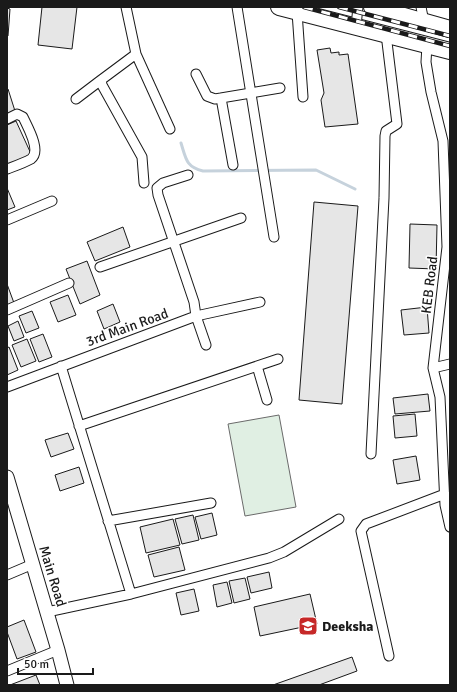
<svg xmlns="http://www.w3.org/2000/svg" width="457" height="692" font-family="Signika,sans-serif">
<rect width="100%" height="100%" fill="#fff"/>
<!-- green -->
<path fill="#e0efe3" stroke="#6a6a6a" d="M 279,415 L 296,507 L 245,516 L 228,424 Z"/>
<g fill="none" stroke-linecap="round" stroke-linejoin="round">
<!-- stream -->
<path stroke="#c6d2dc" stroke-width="3" d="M 181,143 C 186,159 186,167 203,171 L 316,170 L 355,189"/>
</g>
<!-- building -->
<path fill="#e6e6e6" stroke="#1a1a1a" d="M 42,7 L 77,7 L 72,49 L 38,45 Z
M 7,8 L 10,9 L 8,36 L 7,36 Z
M 330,48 L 331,53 L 339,52 L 339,55 L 348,54 L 358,124 L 325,127 L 321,100 L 324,93 L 317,50 Z
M 8,89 L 15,111 L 7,114 L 7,90 Z
M 16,121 L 32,156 L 7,167 L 7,125 Z
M 7,188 L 15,207 L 7,210 Z
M 314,202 L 358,206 L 342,404 L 299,400 Z
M 410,224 L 437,225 L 436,269 L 409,268 Z
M 123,227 L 130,247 L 95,261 L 87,242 Z
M 87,261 L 100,295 L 80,304 L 66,269 Z
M 7,284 L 14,303 L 7,305 Z
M 68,295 L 76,315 L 58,322 L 50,302 Z
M 113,304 L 120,322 L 104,329 L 97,311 Z
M 427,307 L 429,333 L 404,335 L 401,310 Z
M 32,311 L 39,328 L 26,333 L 19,316 Z
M 18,321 L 24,337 L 14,341 L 8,326 Z
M 43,334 L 52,357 L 39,362 L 30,339 Z
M 27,339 L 36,361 L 21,367 L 12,345 Z
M 9,347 L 18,370 L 7,375 L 7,348 Z
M 428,394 L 430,411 L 395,414 L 393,398 Z
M 415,414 L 417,436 L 395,438 L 393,416 Z
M 68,433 L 74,449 L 51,457 L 45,440 Z
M 416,456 L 420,480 L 397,484 L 393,460 Z
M 79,467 L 84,483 L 60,491 L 55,475 Z
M 212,513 L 217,535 L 201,539 L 195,517 Z
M 193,515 L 199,540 L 182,544 L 175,519 Z
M 173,519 L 180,545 L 146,553 L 140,527 Z
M 179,547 L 185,570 L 154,577 L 148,555 Z
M 269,572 L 272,588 L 251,593 L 247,577 Z
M 245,578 L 250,599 L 234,603 L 229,581 Z
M 227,582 L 232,603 L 217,607 L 213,585 Z
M 194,589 L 199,611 L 181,615 L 176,593 Z
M 310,594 L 317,624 L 260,636 L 254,607 Z
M 24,620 L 36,652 L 17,659 L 7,632 L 7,627 Z
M 352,657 L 357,671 L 319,685 L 273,685 Z
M 36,675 L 40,685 L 10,685 Z"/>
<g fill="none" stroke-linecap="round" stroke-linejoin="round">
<defs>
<path id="street" d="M 126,7 L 136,54 L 170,129
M 237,7 L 274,237
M 421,7 L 424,22
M 297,12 L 303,97
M 356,26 L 358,7
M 427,45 L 426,62 L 431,92 L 443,141 L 447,247 L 433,368 L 440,397 L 445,505 L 450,527
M 136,54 L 101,80 L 102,85 L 142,157 L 144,183
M 196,74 L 207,96 L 215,99 L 280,88
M 221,98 L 233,165
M 76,99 L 101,80
M 7,119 L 17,114 L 23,117 C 27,126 42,151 31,159 C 24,163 15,166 7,169
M 188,175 L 163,183 L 157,188 L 158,195 L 194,302 L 196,316 L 206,345
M 7,220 L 52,201
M 100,267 L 241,218
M 7,310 L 69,283
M 257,366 L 267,400
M 433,368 L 450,364
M 7,387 L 196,316 L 260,302
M 79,426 L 278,359
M 371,454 L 384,198 L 385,136 L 386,131 L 397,124 L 386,34
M 108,521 L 211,503
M 7,575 L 33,564
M 131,594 L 269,558 L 284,552 L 339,519
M 47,612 L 131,594 L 61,366
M 389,656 L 361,531 L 366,524 L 445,494
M 7,671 L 58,650"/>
<path id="secondary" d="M 7,477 L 58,650 L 67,685"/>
<path id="highway" d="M 279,7 L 450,51
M 372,7 L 450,29"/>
</defs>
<!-- street casing -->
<use href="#street" stroke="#1a1a1a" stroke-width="11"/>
<!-- secondary casing -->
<use href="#secondary" stroke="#1a1a1a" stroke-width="15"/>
<!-- highway casing -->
<use href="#highway" stroke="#1a1a1a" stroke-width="18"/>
<!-- street -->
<use href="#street" stroke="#fff" stroke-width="9"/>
<!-- secondary -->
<use href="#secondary" stroke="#fff" stroke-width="13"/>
<!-- highway -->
<use href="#highway" stroke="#fff" stroke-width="16"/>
<defs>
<path id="rail" d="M 304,7 L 450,46
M 339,7 L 450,36"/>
</defs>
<!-- rail casing -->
<use href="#rail" stroke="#1a1a1a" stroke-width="4.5"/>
<!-- rail -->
<use href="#rail" stroke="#fff" stroke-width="3" stroke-dasharray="9" stroke-linecap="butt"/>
</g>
<!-- icons -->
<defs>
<symbol id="school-square" viewBox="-11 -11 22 22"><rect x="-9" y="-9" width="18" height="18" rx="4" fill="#c62828" stroke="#fff"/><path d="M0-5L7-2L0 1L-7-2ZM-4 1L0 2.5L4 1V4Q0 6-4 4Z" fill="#fff"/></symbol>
</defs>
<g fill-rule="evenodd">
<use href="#school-square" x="297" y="615" width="22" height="22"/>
</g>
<g text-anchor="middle" stroke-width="3" stroke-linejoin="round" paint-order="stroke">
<!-- street labels -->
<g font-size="14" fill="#1a1a1a" stroke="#fff">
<text transform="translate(429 285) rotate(-83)" y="5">KEB Road</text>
<text transform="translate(127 327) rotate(-20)" y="5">3rd Main Road</text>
<text transform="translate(53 576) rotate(73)" y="5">Main Road</text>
</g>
<!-- poi labels -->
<g font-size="14" font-weight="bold" fill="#1a1a1a" stroke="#fff" text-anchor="start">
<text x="322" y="631">Deeksha</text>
</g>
</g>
<!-- border -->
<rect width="457" height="692" fill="none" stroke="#1a1a1a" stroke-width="16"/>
<!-- scale -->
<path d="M18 668v6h75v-6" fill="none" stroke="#1a1a1a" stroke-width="2"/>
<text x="24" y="668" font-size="12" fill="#1a1a1a" stroke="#ffffff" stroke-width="3" paint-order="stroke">50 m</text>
</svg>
